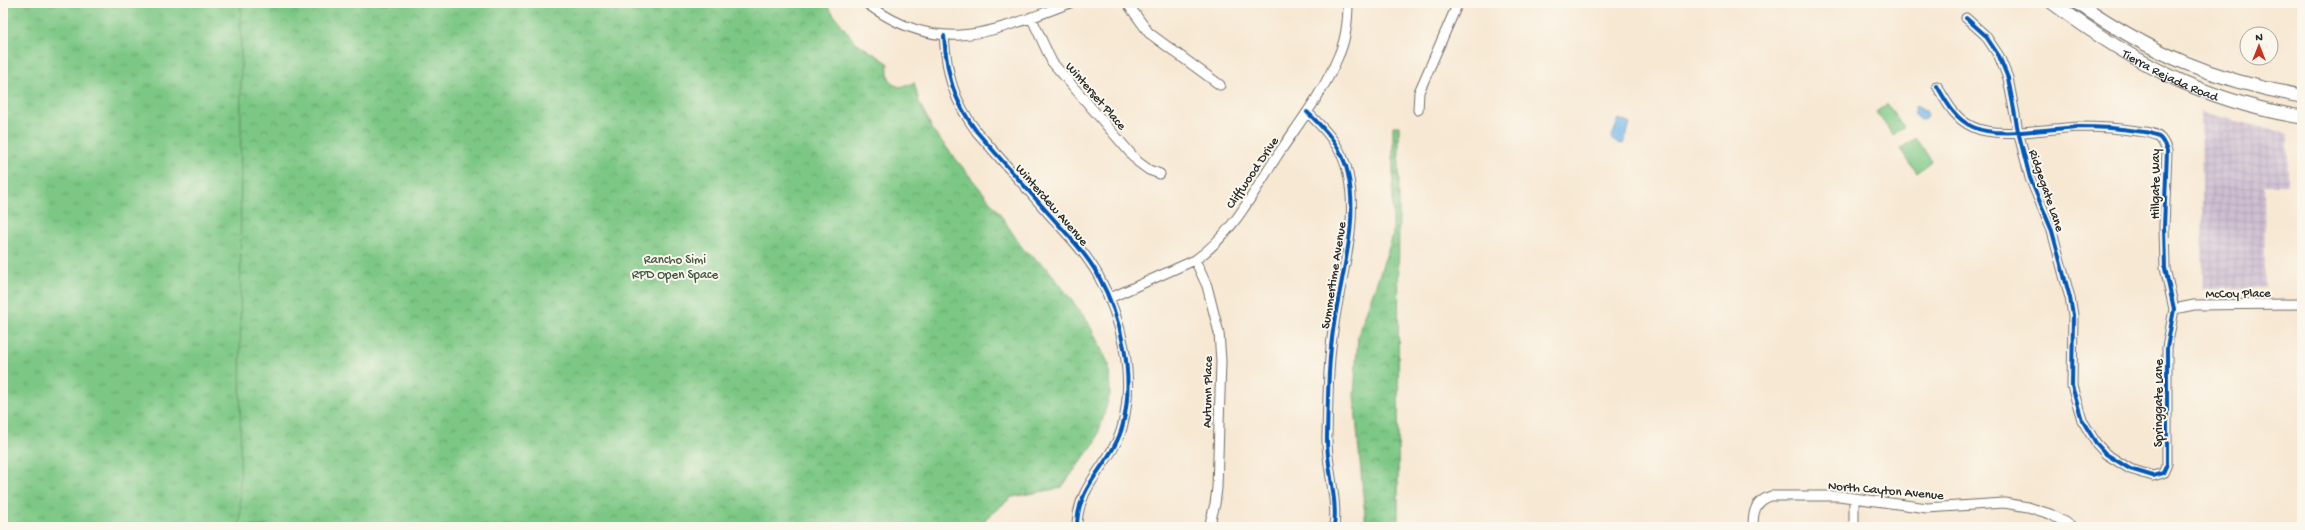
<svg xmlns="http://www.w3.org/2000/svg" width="2305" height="530" font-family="'Gochi Hand',sans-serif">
<defs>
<pattern id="industrial-grid" width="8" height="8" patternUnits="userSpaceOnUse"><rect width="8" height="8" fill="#cebed2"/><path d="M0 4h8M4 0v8" fill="none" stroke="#b1a3b4"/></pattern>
<pattern id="grass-tufts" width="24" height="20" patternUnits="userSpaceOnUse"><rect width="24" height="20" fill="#7cc784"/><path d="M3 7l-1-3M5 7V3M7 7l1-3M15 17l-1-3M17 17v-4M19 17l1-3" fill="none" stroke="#66a26c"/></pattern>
<pattern id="park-crowns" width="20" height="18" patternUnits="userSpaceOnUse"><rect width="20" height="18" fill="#7cc784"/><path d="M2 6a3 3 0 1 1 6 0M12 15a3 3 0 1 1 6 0" fill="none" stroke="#66a26c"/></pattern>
</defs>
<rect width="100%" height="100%" fill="#fbf7ec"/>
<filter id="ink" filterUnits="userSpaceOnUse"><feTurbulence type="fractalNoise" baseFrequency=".025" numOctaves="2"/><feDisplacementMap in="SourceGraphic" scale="8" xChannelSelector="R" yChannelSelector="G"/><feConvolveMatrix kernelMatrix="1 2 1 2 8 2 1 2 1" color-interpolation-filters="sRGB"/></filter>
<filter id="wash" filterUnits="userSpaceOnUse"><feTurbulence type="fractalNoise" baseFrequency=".012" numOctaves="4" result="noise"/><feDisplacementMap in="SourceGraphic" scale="16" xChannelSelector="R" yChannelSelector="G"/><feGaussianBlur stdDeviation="0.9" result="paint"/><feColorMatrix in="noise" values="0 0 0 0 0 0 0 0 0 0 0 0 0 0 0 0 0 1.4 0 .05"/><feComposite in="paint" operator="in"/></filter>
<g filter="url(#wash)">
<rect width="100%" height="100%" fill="#f7e8d3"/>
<!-- industrial -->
<path fill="url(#industrial-grid)" d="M 2201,112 L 2288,134 L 2288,185 L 2264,185 L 2265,288 L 2203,289 Z"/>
<!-- grass -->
<path fill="url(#grass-tufts)" stroke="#547958" d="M 3,3 L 807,3 L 967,527 L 3,527 Z"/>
<!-- park -->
<path fill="url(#park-crowns)" stroke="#547958" d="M 241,3 L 825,3 L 854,41 L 888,63 C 886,83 896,93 914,82 L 919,102 L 934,132 L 998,211 L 1023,249 L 1048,269 L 1088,322 L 1109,365 L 1110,394 L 1096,441 L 1061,488 L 1012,497 L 985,519 L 985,527 L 240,527 Z
M 1393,126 L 1399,126 L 1398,527 L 1366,527 L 1354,395 L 1358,335 L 1393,236 Z"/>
<!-- garden -->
<path fill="#7cc784" stroke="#547958" d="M 1887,104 L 1904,127 L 1893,135 L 1876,112 Z
M 1915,138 L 1932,161 L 1917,173 L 1900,149 Z"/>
<!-- water -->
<path fill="#79b9ed" stroke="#52728c" d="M 1916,105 L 1926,111 L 1927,116 L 1925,119 L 1921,120 L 1915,115 L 1914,109 Z
M 1619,119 L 1630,124 L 1623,144 L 1617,143 L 1611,139 Z"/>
</g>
<g filter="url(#ink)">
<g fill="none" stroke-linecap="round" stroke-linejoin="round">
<defs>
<path id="street" d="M 866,3 C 940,58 993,32 1070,3
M 1127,3 L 1149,33 L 1220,85
M 1031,17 L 1052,62 L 1138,162 L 1149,170 L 1160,174
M 944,36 C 947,75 953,100 977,132 C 1001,159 1025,187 1049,214 C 1066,233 1085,252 1098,275 C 1122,319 1135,375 1123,424 C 1114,463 1077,482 1077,527
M 1937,86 C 1947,103 1955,119 1973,127 C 1997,139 2051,128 2079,127 C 2099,127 2118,128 2137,131 C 2145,132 2154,132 2160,138 C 2164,142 2165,146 2167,151 L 2164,227 L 2165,268 L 2174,309 L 2167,348 L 2167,464 L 2163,473 L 2153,476 L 2130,469 L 2106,454 L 2096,443 L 2082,420 L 2072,386 L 2073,315 L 2070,298 L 2052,231 L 2030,178 L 2018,131 L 2008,78 L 1999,56 L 1985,35 L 1966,18
M 1418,110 L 1419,92 L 1458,3
M 1307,112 C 1325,129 1343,148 1348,174 C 1359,224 1341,274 1334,324 C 1328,361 1328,399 1327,436 C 1326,467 1338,497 1334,527
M 1195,260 L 1207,286 L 1219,333 L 1221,361 L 1217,488 L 1215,504 L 1209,527
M 1110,298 L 1195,260 C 1233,234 1254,191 1279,153 C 1300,122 1324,91 1338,57 C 1346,40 1348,21 1348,3
M 2174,309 L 2194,305 L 2302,304
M 1854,498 L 1854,527
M 1753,527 C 1753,512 1755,501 1771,496 L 1839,496 L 1927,508 L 2004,503 L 2028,507 L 2050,514 L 2073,527"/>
<g id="secondary">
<path id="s1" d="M 2053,3 C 2132,62 2203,101 2302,117"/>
<path d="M 2078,3 C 2151,53 2215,81 2302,96"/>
</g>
</defs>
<!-- street casing -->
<use href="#street" stroke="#726d66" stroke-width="11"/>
<!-- secondary casing -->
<use href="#secondary" stroke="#726d66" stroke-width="15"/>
<!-- street -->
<use href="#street" stroke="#fff" stroke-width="9"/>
<!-- secondary -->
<use href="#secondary" stroke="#fff" stroke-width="13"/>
<defs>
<path id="cycleway" d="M 944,36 C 947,75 953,100 977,132 C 1001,159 1025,187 1049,214 C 1066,233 1085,252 1098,275 C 1122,319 1135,375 1123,424 C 1114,463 1077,482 1077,527
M 1937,86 C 1947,103 1955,119 1973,127 C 1997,139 2051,128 2079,127 C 2099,127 2118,128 2137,131 C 2145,132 2154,132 2160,138 C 2164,142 2165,146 2167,151 L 2164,227 L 2165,268 L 2174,309 L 2167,348 L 2167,464 L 2163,473 L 2153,476 L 2130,469 L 2106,454 L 2096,443 L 2082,420 L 2072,386 L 2073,315 L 2070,298 L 2052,231 L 2030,178 L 2018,131 L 2008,78 L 1999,56 L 1985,35 L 1966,18
M 1307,112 C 1325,129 1343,148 1348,174 C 1359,224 1341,274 1334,324 C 1328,361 1328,399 1327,436 C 1326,467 1338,497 1334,527"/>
</defs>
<!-- cycleway casing -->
<use href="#cycleway" stroke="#fbf7ec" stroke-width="6"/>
<!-- cycleway -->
<use href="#cycleway" stroke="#0057b8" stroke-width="4"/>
</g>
</g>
<g text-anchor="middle" stroke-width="4" stroke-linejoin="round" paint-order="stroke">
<!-- street labels -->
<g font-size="13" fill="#2b2b2b" stroke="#fbf7ec">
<text dy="5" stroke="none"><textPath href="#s1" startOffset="138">Tierra Rejada Road</textPath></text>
<text transform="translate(1097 95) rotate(49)" y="5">Winterset Place</text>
<text transform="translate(1251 172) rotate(-56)" y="5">Cliffwood Drive</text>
<text transform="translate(2154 184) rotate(-90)" y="5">Hillgate Way</text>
<text transform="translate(2048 190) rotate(71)" y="5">Ridgegate Lane</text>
<text transform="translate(1053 204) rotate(49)" y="5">Winterdew Avenue</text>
<text transform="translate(1332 275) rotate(-81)" y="5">Summertime Avenue</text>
<text transform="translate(2238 292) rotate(-1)" y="5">McCoy Place</text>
<text transform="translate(1206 392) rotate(-89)" y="5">Autumn Place</text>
<text transform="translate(2157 403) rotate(-90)" y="5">Springgate Lane</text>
<text transform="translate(1886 489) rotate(5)" y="5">North Cayton Avenue</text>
</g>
<!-- park labels -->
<g font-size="13" fill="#435a46" stroke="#fbf7ec">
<text x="675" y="263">Rancho Simi<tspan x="675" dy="15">RPD Open Space</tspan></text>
</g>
</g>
<!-- margin -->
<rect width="2305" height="530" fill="none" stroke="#fbf7ec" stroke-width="16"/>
<!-- north arrow -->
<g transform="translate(2259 46)"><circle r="19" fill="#fbf7ec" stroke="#a8a59f"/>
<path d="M0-3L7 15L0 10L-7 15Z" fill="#c8321e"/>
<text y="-6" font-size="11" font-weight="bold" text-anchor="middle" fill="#2b2b2b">N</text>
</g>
</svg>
